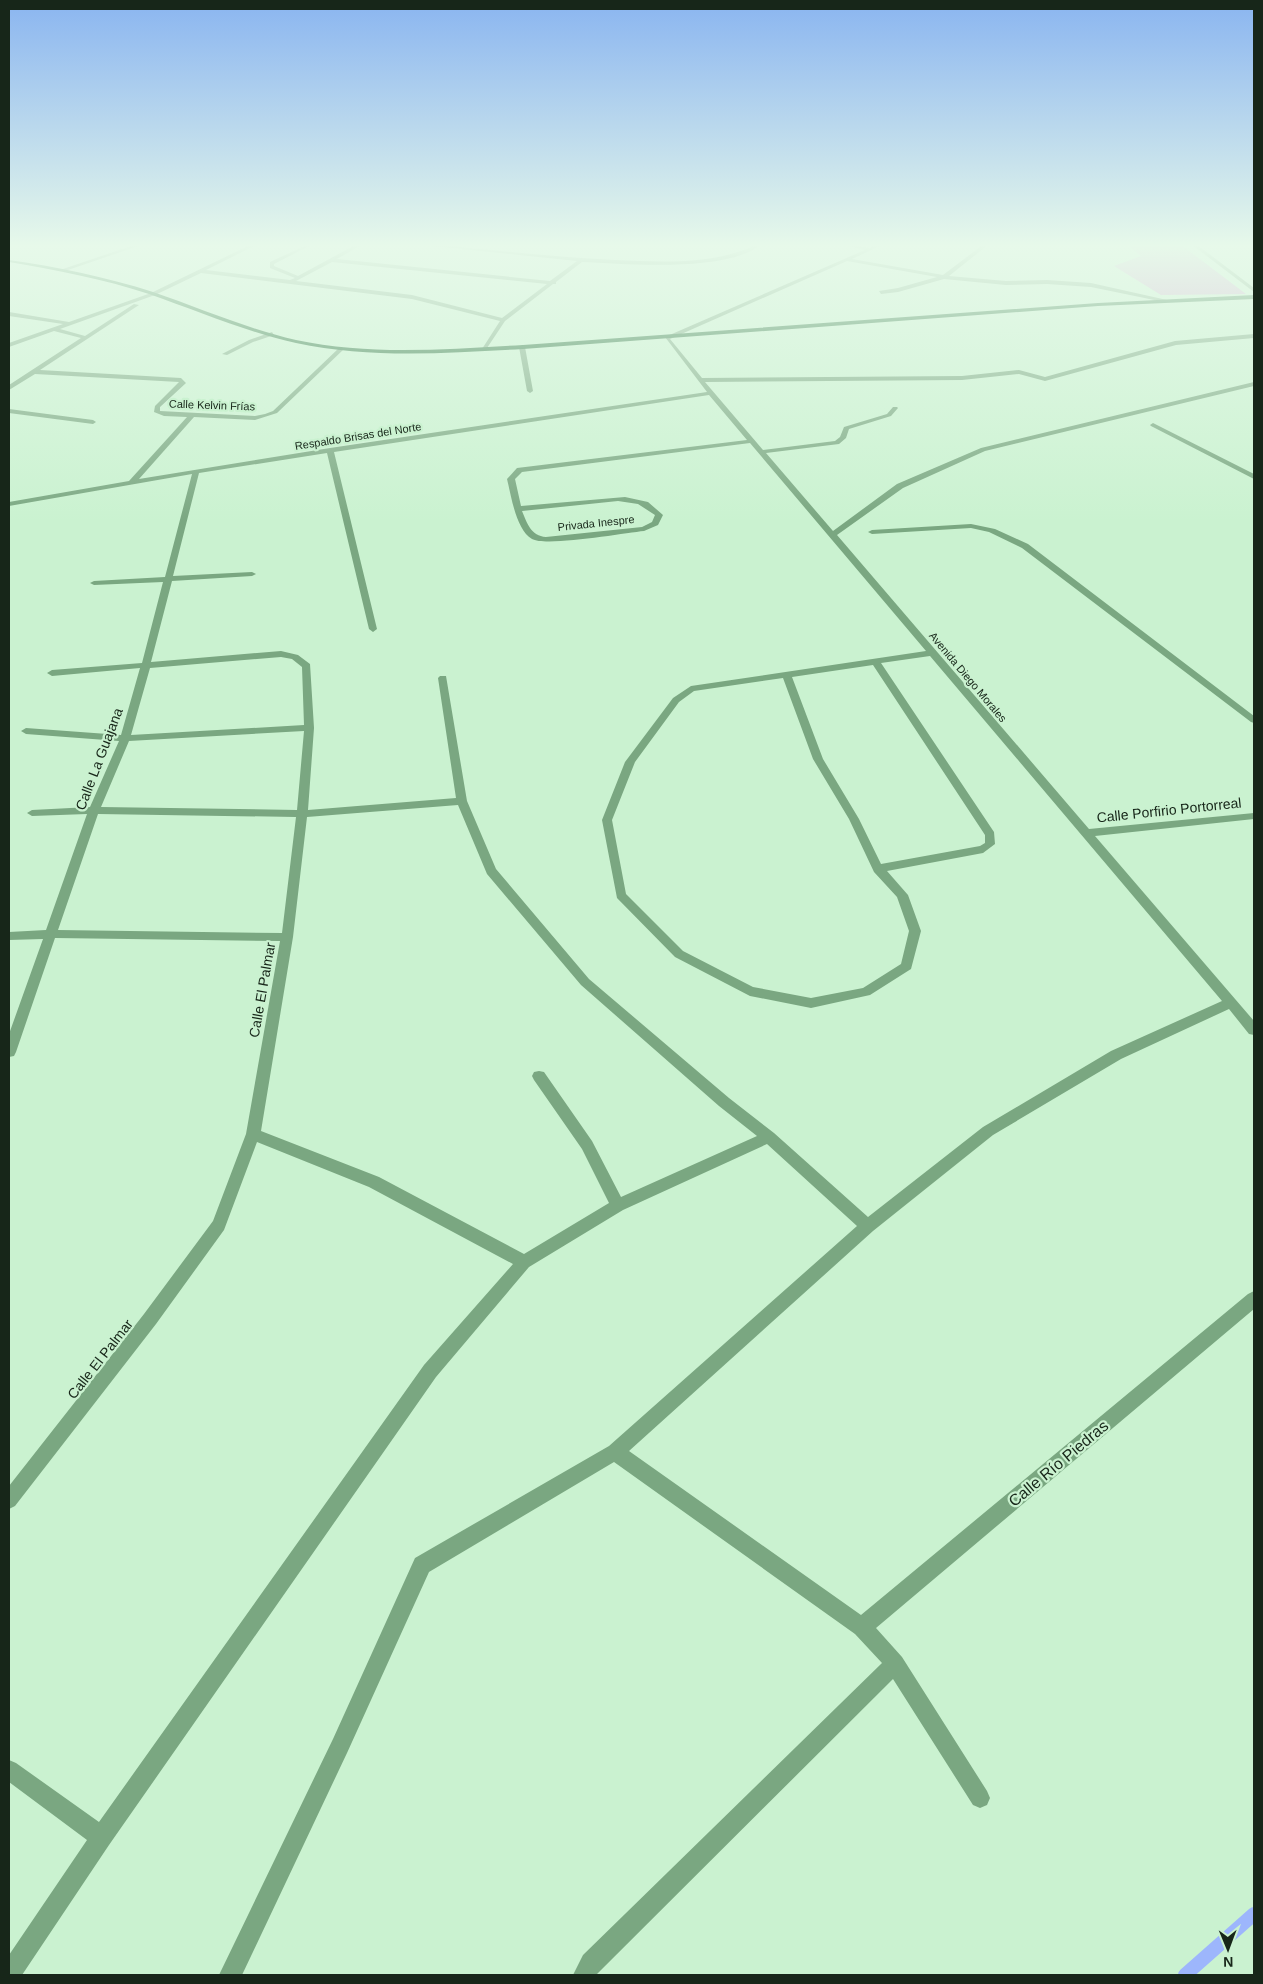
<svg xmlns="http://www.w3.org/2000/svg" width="1263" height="1984" font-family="Helvetica,sans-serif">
<rect width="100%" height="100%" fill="#caf2d0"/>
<!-- green -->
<path fill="#d7a3d3" d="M 1126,244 L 1180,244 L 1246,294 L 1161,295 L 1114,266 L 1141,256 Z"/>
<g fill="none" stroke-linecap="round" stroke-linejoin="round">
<!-- stream -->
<path stroke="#9db6fc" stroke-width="14" d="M 1185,1975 L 1254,1914"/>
<!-- minor -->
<path fill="#7aa781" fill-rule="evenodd" d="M 137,244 L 144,244 L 65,271 L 60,270 Z
M 252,244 L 258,244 L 206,270 L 290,280 L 295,278 L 270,268 L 270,262 L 309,244 L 309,246 L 274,264 L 274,266 L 298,276 L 357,244 L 363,244 L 337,259 L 550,281 L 577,261 L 413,244 L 430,244 C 492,250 554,257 615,260 C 661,262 711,265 754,246 L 754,244 L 758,244 L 758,247 C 720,272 628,264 582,262 L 556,282 L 556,284 L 553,284 L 505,321 L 485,351 L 482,349 L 500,321 L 412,299 L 201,273 L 155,295 L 60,329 L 85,336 L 134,304 L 139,305 L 40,370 L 181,378 L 186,383 L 160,407 L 160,411 L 255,416 L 265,414 L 273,411 L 339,348 L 344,349 L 277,413 L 255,420 L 194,417 L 139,479 L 330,448 L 707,392 L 665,337 L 865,250 L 841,244 L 870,248 L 878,244 L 884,244 L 852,259 L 943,275 L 984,244 L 989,244 L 949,276 L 1006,281 L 1047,280 L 1091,283 L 1167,300 L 1164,302 L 1091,287 L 1047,284 L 1006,285 L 944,279 L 898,292 L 881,294 L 879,291 L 898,288 L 937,277 L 847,261 L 670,339 L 702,378 L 962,376 L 1019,370 L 1045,377 L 1175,341 L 1254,334 L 1254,338 L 1176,345 L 1045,381 L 1019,374 L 962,380 L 705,382 L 763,450 L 835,441 L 840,437 L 844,427 L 887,414 L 893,407 L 897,407 L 898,408 L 891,416 L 849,429 L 846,438 L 839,444 L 766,453 L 833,531 L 897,484 L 981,448 L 1254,382 L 1254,386 L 985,451 L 903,488 L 837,535 L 1089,829 L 1254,813 L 1254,819 L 1095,836 L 1254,1021 L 1254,1035 L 1249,1034 L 1229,1009 L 1121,1059 L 993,1135 L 873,1231 L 629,1451 L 861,1615 L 1248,1294 L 1254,1291 L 1254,1309 L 876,1628 L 902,1657 L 987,1791 L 990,1798 L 987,1805 L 980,1808 L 973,1805 L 893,1679 L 596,1975 L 573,1975 L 583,1955 L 882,1663 L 855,1634 L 614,1462 L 429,1572 L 347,1753 L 242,1975 L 219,1975 L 333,1739 L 415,1558 L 609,1446 L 857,1226 L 767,1144 L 623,1210 L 529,1267 L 436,1377 L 109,1845 L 22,1975 L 9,1975 L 9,1955 L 87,1840 L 9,1782 L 9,1760 L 16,1763 L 99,1822 L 424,1365 L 513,1264 L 369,1187 L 257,1142 L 224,1230 L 156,1324 L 15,1506 L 9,1509 L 9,1486 L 144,1314 L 213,1221 L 246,1134 L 280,941 L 55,938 L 16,1052 L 14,1056 L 9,1057 L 9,1034 L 43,939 L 9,940 L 9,932 L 46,930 L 87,814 L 32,816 L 27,813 L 32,810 L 90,807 L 119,741 L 26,734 L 21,731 L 26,728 L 121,735 L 140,668 L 52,676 L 47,673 L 52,670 L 142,663 L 163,582 L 94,585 L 90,583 L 94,581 L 165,577 L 192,474 L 9,506 L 9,502 L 129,481 L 187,417 L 164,416 L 154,412 L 155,406 L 179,382 L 35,374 L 9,390 L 9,385 L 81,338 L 54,331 L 9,347 L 9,343 L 63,324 L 9,316 L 9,312 L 69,322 L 151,293 ZM 332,262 L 547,284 L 502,318 L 412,295 L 296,281 ZM 709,395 L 747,440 L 517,468 L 507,479 C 511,495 516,530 532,539 C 546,547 624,533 644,531 L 658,525 L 663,515 L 648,502 L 625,497 L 521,506 L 515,479 L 522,472 L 750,443 L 926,651 L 691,686 L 673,698 L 625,762 L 602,820 L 617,898 L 675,957 L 750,996 L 811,1008 L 870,995 L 911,969 L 921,931 L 908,895 L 887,871 L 983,853 L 995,844 L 994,832 L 881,663 L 930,656 L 1222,1001 L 1111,1051 L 983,1127 L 868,1217 L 774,1133 L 729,1098 L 589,979 L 496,869 L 467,801 L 446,676 L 440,676 L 438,678 L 456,798 L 308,810 L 314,728 L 310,664 L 298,655 L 281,651 L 151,662 L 172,581 L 252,576 L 256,574 L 252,572 L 173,576 L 199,473 L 327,453 L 369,629 L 373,632 L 377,629 L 334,452 ZM 618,501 L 638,504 L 655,515 L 652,522 L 642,527 L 546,537 C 531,536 527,523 522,511 ZM 281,657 L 292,659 L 302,667 L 304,725 L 131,735 L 150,668 ZM 873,665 L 985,835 L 985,843 L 980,846 L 881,864 L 859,819 L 823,759 L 792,677 ZM 783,678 L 813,759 L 849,819 L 874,872 L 897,897 L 909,931 L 901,964 L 863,988 L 811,998 L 753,987 L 683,951 L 626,894 L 612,820 L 635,762 L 679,702 L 694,691 ZM 304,731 L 297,810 L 101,807 L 129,741 ZM 458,805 L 487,874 L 581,985 L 719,1106 L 757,1136 L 621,1197 L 592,1141 L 544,1072 L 539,1071 L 534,1072 L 532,1076 L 534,1080 L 582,1149 L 609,1203 L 524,1254 L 379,1177 L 261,1131 L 293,937 L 307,817 ZM 98,814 L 296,817 L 282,933 L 58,930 Z
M 1191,244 L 1196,244 L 1254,288 L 1254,292 Z
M 272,332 L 274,335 L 253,342 L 227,355 L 222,354 L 249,340 Z
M 522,345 L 525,347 L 533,391 L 530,393 L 527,391 L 519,347 Z
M 9,409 L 93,420 L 96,422 L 93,424 L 9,413 Z
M 1153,423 L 1254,474 L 1254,479 L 1151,426 L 1150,425 Z
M 971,524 L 995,529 L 1028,544 L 1254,716 L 1254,723 L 1251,722 L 1022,548 L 989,532 L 971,528 L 872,534 L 868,532 L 872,530 Z"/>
<!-- major -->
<path fill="#236d37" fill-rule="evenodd" d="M 9,260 C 58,267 106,277 153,292 C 200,308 247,329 296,340 C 370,356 448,349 523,345 L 1098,303 L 1254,295 L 1254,299 L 1098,306 L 523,349 C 448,353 370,359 296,343 C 246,332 198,311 149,294 C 104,279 56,270 9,262 Z"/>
</g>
<!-- sky -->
<linearGradient id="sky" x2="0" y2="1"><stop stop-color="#8ab5f0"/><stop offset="0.47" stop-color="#e7f9ea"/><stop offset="1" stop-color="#e7f9ea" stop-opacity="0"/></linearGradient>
<rect width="1263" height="522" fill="url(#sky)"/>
<g text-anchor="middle" stroke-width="4.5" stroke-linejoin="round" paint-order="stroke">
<!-- far-street labels -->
<g font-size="11" fill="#172619" stroke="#caf2d0">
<text transform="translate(212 405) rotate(2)" y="4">Calle Kelvin Frías</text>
<text transform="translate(358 436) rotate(-9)" y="4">Respaldo Brisas del Norte</text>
<text transform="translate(596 523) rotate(-6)" y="4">Privada Inespre</text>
<text transform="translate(968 677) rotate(50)" y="4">Avenida Diego Morales</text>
</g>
<!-- street labels -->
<g font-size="14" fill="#172619" stroke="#caf2d0">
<text transform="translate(99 759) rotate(-69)" y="5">Calle La Guajana</text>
<text transform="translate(1169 810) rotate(-6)" y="5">Calle Porfirio Portorreal</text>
<text transform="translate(262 990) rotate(-80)" y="5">Calle El Palmar</text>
<text transform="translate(100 1359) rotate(-52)" y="5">Calle El Palmar</text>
</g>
<!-- near-street labels -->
<g font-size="16" fill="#172619" stroke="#caf2d0">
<text transform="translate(1058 1463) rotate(-40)" y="6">Calle Río Piedras</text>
</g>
</g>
<!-- border -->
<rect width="1263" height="1984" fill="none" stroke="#172619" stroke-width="20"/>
<!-- north arrow -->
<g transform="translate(1228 1949) rotate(179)" stroke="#caf2d0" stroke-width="4" paint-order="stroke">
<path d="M0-4L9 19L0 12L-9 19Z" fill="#172619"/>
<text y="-8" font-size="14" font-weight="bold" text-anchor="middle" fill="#172619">N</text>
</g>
</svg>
